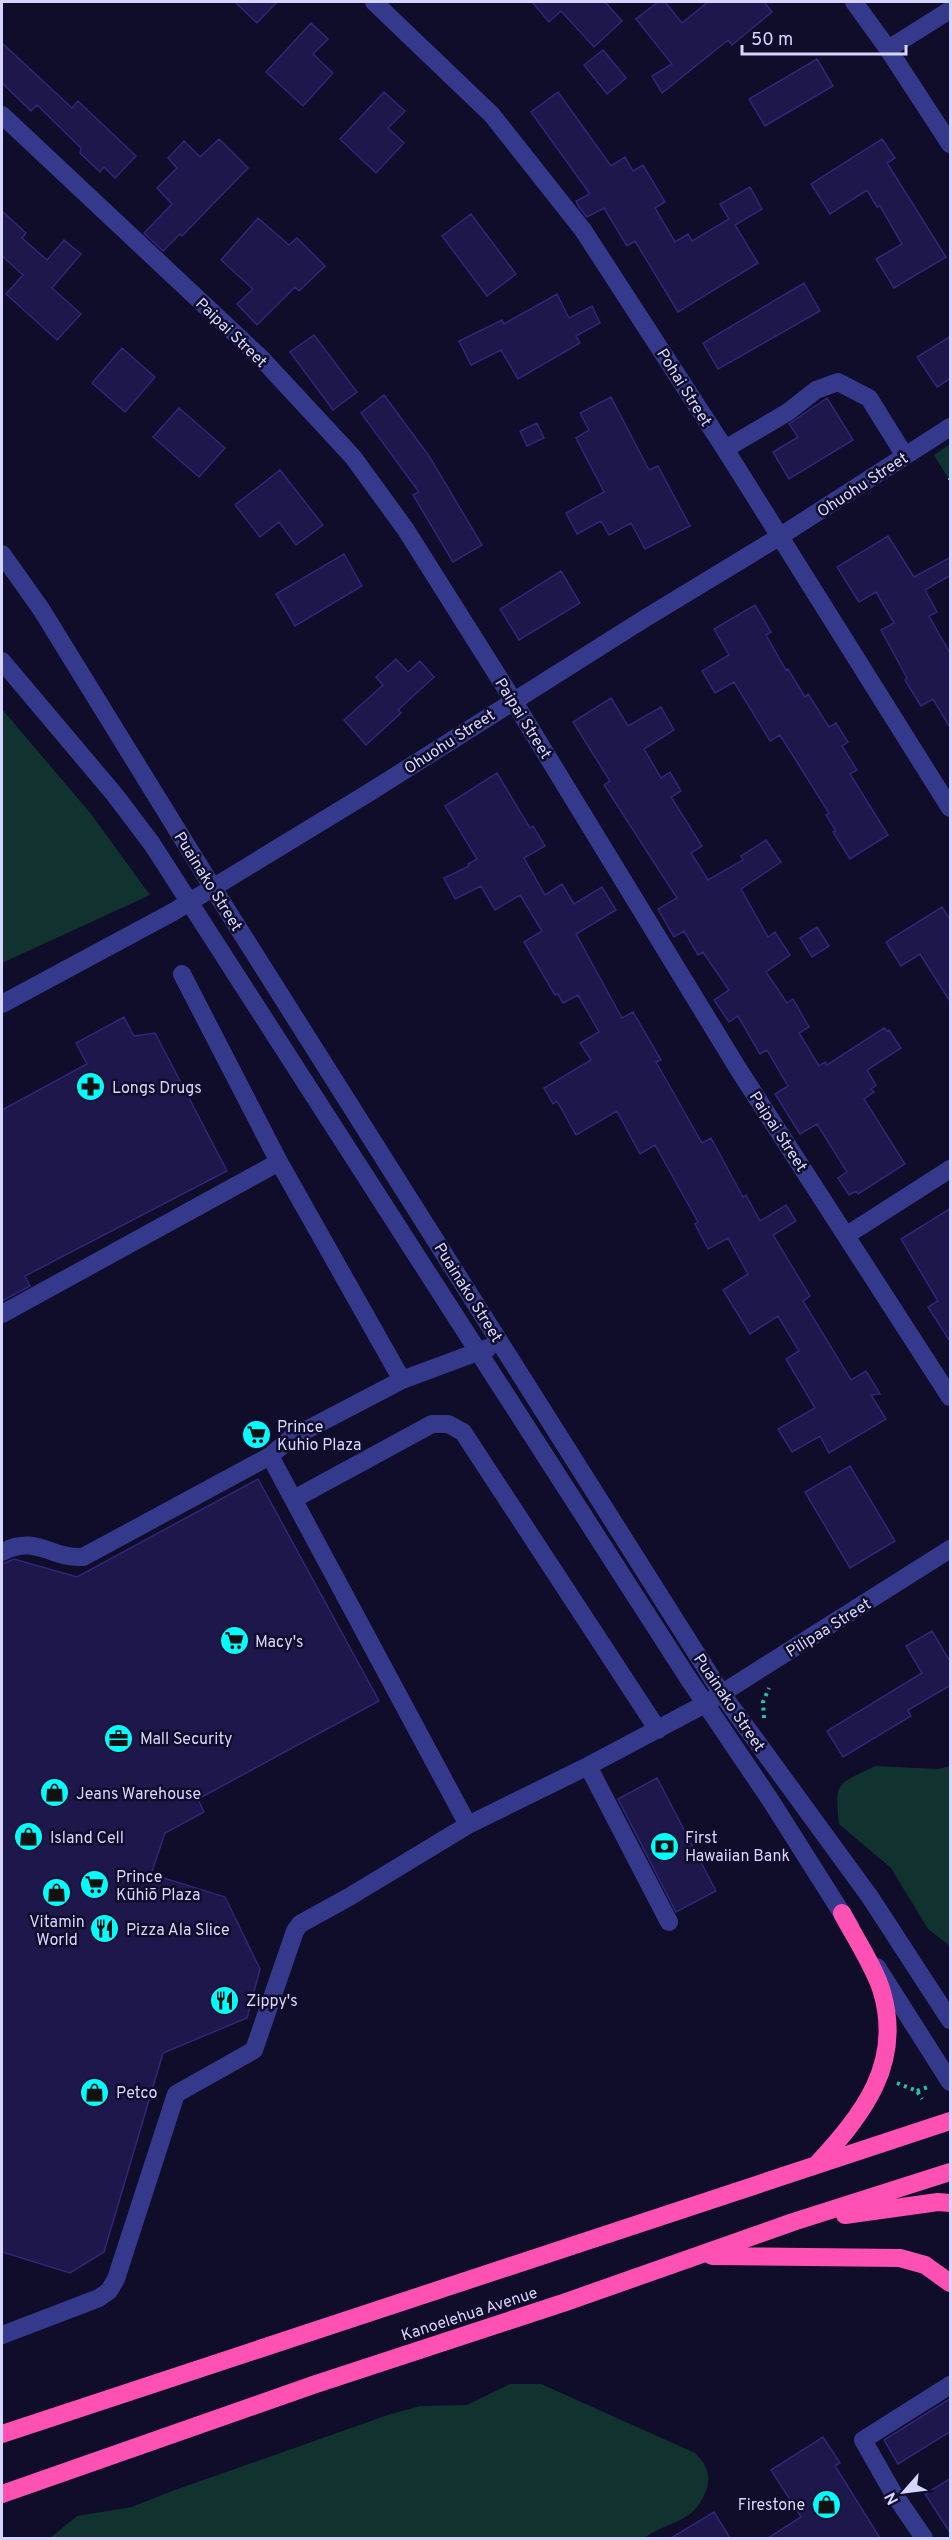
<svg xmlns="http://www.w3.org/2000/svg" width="952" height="2540" font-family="Overpass,sans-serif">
<rect width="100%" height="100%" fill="#0f0d29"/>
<!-- green -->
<path fill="#10332f" d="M 950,444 L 950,481 L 934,455 Z
M 2,709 L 91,814 L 150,895 L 2,963 Z
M 875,1766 L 938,1769 L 950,1766 L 950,1946 L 928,1929 L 891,1868 L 839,1824 C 834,1781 837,1785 875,1766 Z
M 510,2384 L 541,2384 L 695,2453 C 706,2464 712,2475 706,2491 C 693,2524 670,2520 644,2538 L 50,2538 L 77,2516 L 132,2507 L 172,2491 L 388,2415 L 420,2406 L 467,2405 Z"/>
<!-- building -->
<path fill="#1d174b" stroke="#30277a" stroke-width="1.5" d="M 235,2 L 277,2 L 257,23 Z
M 532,2 L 605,2 L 622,21 L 594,47 L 561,11 L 549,22 Z
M 658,2 L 665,2 L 682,23 L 708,2 L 764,2 L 772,12 L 732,45 L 728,40 L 662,93 L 652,76 L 672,64 L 636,19 Z
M 311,23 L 328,39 L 313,54 L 333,73 L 303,106 L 266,72 Z
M 2,43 L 72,108 L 78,101 L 136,156 L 115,178 L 104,167 L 100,172 L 80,153 L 81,148 L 37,105 L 31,111 L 2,83 Z
M 603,50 L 626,78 L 607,94 L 584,65 Z
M 817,59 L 833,86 L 765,126 L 749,99 Z
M 384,92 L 405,111 L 388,128 L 404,143 L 376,173 L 340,139 Z
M 558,92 L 611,166 L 625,157 L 633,171 L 643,165 L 665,202 L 655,208 L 675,242 L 688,234 L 692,241 L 729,219 L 720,204 L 750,187 L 762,209 L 735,225 L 758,263 L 678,312 L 635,241 L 627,246 L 604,208 L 587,217 L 579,207 L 576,201 L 590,194 L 531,112 Z
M 219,139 L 248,168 L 182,236 L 180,234 L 163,251 L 144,233 L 172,204 L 157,188 L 177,168 L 168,158 L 184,141 L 200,157 Z
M 882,139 L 895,158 L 887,163 L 946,257 L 894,288 L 876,259 L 902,244 L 880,206 L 877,207 L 867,190 L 830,214 L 811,184 Z
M 2,211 L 26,233 L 22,238 L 47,260 L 64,240 L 81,254 L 52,288 L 81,314 L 57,340 L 6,294 L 23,275 L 2,256 Z
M 471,214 L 516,274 L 487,296 L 442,236 Z
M 258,218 L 289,245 L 297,238 L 325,266 L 299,291 L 295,287 L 257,325 L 237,304 L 253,289 L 221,260 Z
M 804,283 L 820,311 L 718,369 L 703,343 Z
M 557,294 L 569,318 L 592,306 L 600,323 L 576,336 L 580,343 L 518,379 L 501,350 L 471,365 L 459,341 L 502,320 L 504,324 Z
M 314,335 L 357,392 L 333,410 L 290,352 Z
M 951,336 L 951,378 L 937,387 L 917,357 Z
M 122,348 L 155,377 L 125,412 L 92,383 Z
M 384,395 L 429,456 L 482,545 L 453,562 L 413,495 L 419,492 L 361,413 Z
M 611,397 L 649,470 L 658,466 L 690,526 L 645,549 L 631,523 L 609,535 L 601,521 L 577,534 L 566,513 L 604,492 L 576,438 L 589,430 L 580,413 Z
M 827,398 L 853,440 L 789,479 L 773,452 L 798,437 L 789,424 Z
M 179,408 L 225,448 L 199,477 L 153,437 Z
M 537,423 L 544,438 L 527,446 L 520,431 Z
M 280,470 L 323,525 L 296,545 L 279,522 L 260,537 L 235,505 Z
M 888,536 L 914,577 L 951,557 L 951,575 L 925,590 L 937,612 L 929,616 L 951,655 L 951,729 L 933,699 L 921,706 L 905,680 L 907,678 L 881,630 L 894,623 L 876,592 L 859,602 L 837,567 Z
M 344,554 L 362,586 L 295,626 L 276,594 Z
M 561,571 L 580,603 L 519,640 L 500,609 Z
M 755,605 L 771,632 L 766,635 L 786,670 L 788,669 L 805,697 L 808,694 L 829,727 L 836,723 L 848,742 L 842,746 L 857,770 L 850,774 L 888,835 L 850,859 L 833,832 L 836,831 L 826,815 L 829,813 L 780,735 L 770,741 L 734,682 L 715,693 L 702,671 L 729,655 L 714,629 Z
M 396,659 L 408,672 L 420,661 L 434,677 L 398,710 L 401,713 L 366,745 L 344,720 L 383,685 L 376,677 Z
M 611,698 L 628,726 L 661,707 L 674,730 L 644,749 L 661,778 L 670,772 L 681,791 L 671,797 L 702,846 L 691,853 L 708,880 L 743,860 L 741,856 L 766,840 L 781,862 L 741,889 L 768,937 L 775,932 L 790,955 L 766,972 L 787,1003 L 793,999 L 809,1027 L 799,1033 L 819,1066 L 825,1062 L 827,1065 L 884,1028 L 887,1031 L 889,1030 L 901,1048 L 867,1070 L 876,1085 L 871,1089 L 874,1092 L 864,1099 L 905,1164 L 858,1194 L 856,1191 L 849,1195 L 838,1178 L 847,1172 L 817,1124 L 800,1134 L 775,1094 L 788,1086 L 767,1050 L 760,1054 L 738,1016 L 729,1022 L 714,1000 L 729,990 L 703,952 L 698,955 L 684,931 L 674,937 L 658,909 L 677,898 L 604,785 L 610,781 L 573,722 Z
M 497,773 L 530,828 L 533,826 L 545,846 L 524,858 L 545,895 L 562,884 L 574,904 L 602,887 L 616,910 L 576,934 L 622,1018 L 633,1012 L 661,1060 L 656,1062 L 702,1143 L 711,1138 L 743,1197 L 746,1195 L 760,1221 L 786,1205 L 796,1221 L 773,1235 L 810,1296 L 803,1301 L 851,1380 L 866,1371 L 880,1394 L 871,1395 L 886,1419 L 829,1453 L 820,1436 L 792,1452 L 778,1429 L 815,1408 L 786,1359 L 799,1351 L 778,1316 L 750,1334 L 723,1290 L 748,1274 L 728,1238 L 708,1249 L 695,1224 L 698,1222 L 655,1145 L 640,1154 L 617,1111 L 576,1135 L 557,1101 L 553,1104 L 544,1088 L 591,1060 L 580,1043 L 599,1032 L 578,995 L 563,1003 L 558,994 L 555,995 L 524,942 L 542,931 L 520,895 L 495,910 L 481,886 L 455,899 L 444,878 L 469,866 L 468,864 L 477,859 L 445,806 Z
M 942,907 L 951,921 L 951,1003 L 920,954 L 901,966 L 886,942 Z
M 817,927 L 829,946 L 812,957 L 800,938 Z
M 124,1017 L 134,1036 L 155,1033 L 227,1171 L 25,1276 L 30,1286 L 2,1301 L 2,1110 L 87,1064 L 76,1043 Z
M 951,1208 L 951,1343 L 928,1307 L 938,1301 L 901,1239 Z
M 850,1466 L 895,1541 L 850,1568 L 805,1492 Z
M 258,1479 L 379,1701 L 198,1799 L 204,1812 L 165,1833 L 151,1874 L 225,1897 L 260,1969 L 247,2018 L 163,2053 L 104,2252 L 70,2273 L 2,2252 L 2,1564 L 14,1559 L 77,1577 Z
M 932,1631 L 951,1663 L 951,1685 L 908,1710 L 911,1716 L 843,1757 L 827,1731 L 922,1673 L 906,1646 Z
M 657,1778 L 716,1891 L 676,1912 L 618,1799 Z
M 951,2398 L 951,2431 L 898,2464 L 884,2440 Z
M 823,2437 L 840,2463 L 835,2466 L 880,2538 L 768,2538 L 801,2517 L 771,2470 Z
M 951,2478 L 951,2534 L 925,2494 Z
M 714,2512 L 730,2538 L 671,2538 Z"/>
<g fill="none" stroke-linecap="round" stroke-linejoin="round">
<!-- path -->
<path stroke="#24c4ab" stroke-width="4" stroke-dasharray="3 4.5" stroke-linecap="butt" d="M 950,478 L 950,480
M 764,1718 L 763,1702 L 769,1688
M 897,2083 L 917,2091 L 922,2099
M 917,2091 L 928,2087"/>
<!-- minor -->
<path stroke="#34398c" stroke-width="18" d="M 374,2 L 492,115 L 583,230 L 725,449 L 950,808
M 854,2 L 888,49 L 950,144
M 888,49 L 950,10
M 2,115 L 262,359 L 353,457 L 406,530 L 513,700 L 737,1067 L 950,1397
M 725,449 L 788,412 L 816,390 L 838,382 L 869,398 L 905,456
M 2,554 L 41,609 L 213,888 L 722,1694 L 870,1897 L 950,2020
M 2,661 L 115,795 L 152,844 L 688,1678 L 771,1801 L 850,1926
M 2,1004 L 173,912 L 370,792 L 644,619 L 779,537 L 950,427
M 279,1162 L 402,1380
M 847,1235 L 950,1169
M 2,1314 L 279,1162 L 182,974
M 270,1456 L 291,1438 L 402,1380 L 488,1348
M 294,1499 L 432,1424 L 448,1424 L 463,1432 L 658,1730
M 2,1552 C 37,1534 50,1559 83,1557 L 270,1456 L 468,1825
M 588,1766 L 669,1922
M 877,1967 L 950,2082
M 2,2335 L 99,2298 L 109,2291 L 116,2279 L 176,2094 L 254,2050 L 295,1931 L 300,1924 L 349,1897 L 468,1825 L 588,1766 L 705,1704 L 950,1549
M 924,2538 L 892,2491 L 863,2440 L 950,2385"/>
<!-- highway -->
<path stroke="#ff50b4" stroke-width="18" d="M 817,2164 C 863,2114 903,2064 882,1992 C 875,1968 854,1936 842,1913
M 845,2215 L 938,2202 L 950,2203
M 712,2256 L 900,2258 L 925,2265 L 950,2283
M 2,2434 L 950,2121
M 2,2494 L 313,2385 L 566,2302 L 793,2222 L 950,2172"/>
</g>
<!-- icons -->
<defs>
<symbol id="pharmacy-disc" viewBox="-11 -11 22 22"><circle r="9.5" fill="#01feff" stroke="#0f0d29"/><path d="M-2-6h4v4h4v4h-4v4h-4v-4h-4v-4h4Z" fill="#111"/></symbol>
<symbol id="supermarket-disc" viewBox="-11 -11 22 22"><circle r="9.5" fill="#01feff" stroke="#0f0d29"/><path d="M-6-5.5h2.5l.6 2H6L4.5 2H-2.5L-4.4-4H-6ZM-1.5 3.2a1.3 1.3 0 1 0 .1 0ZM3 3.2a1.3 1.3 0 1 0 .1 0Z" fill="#111"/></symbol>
<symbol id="office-disc" viewBox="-11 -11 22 22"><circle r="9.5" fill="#01feff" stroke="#0f0d29"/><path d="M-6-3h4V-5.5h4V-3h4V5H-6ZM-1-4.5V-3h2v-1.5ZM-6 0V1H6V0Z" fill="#111"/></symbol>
<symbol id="shop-disc" viewBox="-11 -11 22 22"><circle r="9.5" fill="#01feff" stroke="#0f0d29"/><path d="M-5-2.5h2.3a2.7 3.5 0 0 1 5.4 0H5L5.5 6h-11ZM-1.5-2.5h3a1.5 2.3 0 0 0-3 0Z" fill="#111"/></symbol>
<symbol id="bank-disc" viewBox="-11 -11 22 22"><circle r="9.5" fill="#01feff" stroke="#0f0d29"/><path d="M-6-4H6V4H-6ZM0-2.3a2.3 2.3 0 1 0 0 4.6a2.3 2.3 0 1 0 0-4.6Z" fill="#111"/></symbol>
<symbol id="restaurant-disc" viewBox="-11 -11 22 22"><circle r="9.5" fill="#01feff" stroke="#0f0d29"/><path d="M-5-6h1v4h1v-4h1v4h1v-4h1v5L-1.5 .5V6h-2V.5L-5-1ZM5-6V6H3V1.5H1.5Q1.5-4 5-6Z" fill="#111"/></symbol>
</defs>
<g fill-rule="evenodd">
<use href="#pharmacy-disc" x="74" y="1070" width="33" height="33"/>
<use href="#supermarket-disc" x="240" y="1418" width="33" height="33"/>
<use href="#supermarket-disc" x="218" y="1624" width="33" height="33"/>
<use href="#office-disc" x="102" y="1722" width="33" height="33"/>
<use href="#shop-disc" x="38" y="1776" width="33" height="33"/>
<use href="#shop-disc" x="12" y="1820" width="33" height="33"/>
<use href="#bank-disc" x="648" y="1830" width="33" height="33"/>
<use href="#supermarket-disc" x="78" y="1868" width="33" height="33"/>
<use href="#shop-disc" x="40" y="1876" width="33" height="33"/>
<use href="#restaurant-disc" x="88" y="1912" width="33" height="33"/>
<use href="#restaurant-disc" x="208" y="1984" width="33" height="33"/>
<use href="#shop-disc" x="78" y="2076" width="33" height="33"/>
<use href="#shop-disc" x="810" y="2488" width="33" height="33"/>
</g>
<g text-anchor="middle" stroke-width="5" stroke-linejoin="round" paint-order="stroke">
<!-- street labels -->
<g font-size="16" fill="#d6d5ff" stroke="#0f0d29">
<text transform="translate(232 332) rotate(44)" y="6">Paipai Street</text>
<text transform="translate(685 387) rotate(58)" y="6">Pohai Street</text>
<text transform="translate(862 484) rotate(-33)" y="6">Ohuohu Street</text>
<text transform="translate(524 718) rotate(58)" y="6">Paipai Street</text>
<text transform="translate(449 741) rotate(-33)" y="6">Ohuohu Street</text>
<text transform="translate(209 881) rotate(58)" y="6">Puainako Street</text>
<text transform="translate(779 1131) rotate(57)" y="6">Paipai Street</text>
<text transform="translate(469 1292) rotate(58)" y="6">Puainako Street</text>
<text transform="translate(828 1627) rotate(-32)" y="6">Pilipaa Street</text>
<text transform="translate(730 1702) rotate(56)" y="6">Puainako Street</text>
<text transform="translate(469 2313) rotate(-18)" y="6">Kanoelehua Avenue</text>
</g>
<!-- poi labels -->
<g font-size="16" fill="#d6d5ff" stroke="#0f0d29" text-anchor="start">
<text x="112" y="1093">Longs Drugs</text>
<text x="277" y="1432">Prince<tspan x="277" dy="18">Kuhio Plaza</tspan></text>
<text x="255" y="1647">Macy's</text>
<text x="140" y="1744">Mall Security</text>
<text x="76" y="1799">Jeans Warehouse</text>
<text x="50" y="1843">Island Cell</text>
<text x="685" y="1843">First<tspan x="685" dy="18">Hawaiian Bank</tspan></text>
<text x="116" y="1882">Prince<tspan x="116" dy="18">Kūhiō Plaza</tspan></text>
<text x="57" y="1927" text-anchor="middle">Vitamin<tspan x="57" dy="18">World</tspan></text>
<text x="126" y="1935">Pizza Ala Slice</text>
<text x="246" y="2006">Zippy's</text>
<text x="116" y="2098">Petco</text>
<text x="805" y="2510" text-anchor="end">Firestone</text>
</g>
</g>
<!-- border -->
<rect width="952" height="2540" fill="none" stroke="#d6d5ff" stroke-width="6"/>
<!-- north arrow -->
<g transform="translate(904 2492) rotate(242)" stroke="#0f0d29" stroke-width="4.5" paint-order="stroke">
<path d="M0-4.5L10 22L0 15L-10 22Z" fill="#d6d5ff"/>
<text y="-9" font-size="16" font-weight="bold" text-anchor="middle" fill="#d6d5ff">N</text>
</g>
<!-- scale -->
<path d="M742 45v9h164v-9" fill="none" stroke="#d6d5ff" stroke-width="3"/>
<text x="751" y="45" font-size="18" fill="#d6d5ff" stroke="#0f0d29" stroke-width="4.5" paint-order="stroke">50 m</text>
</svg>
